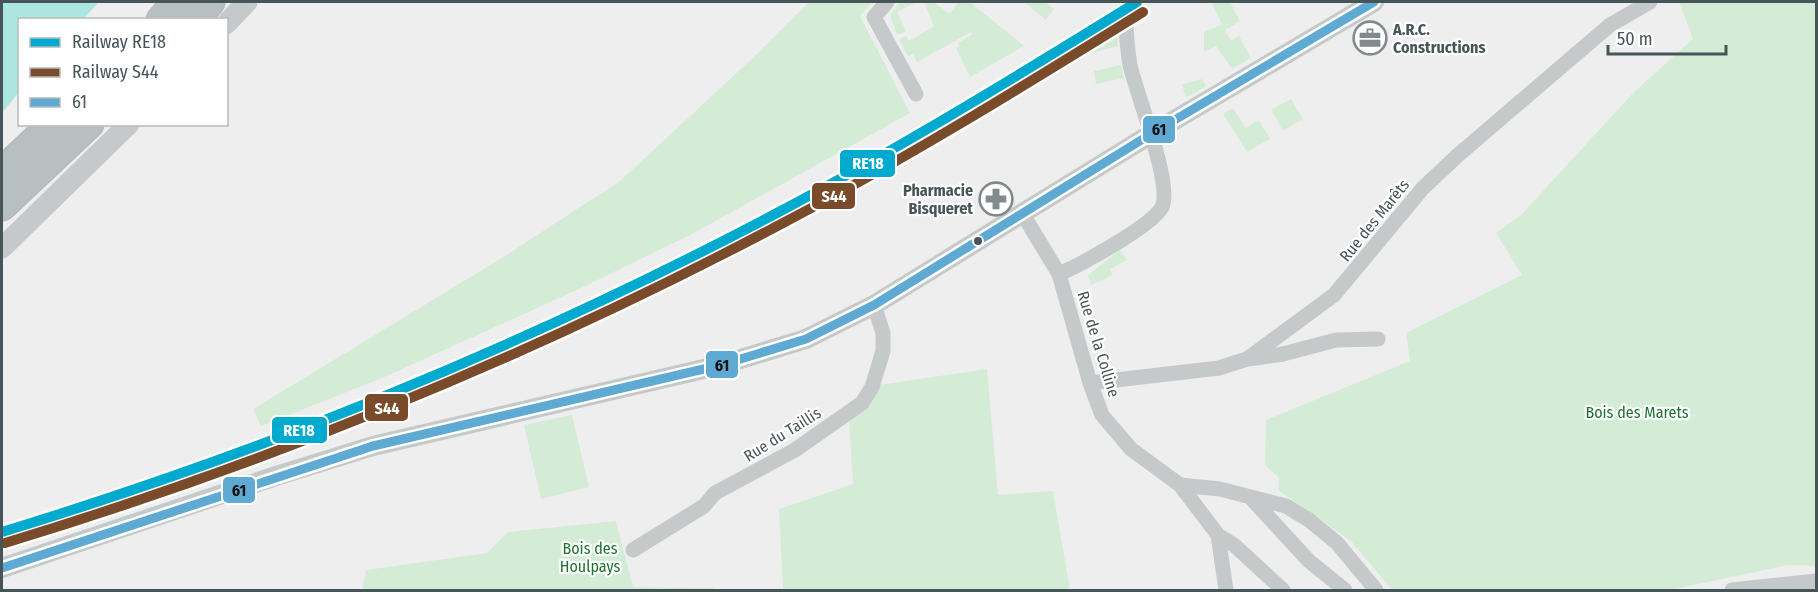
<svg xmlns="http://www.w3.org/2000/svg" width="1818" height="592" font-family="'Fira Sans Condensed',sans-serif">
<rect width="100%" height="100%" fill="#eee"/>
<!-- green -->
<path fill="#d4ecd6" d="M 809,2 L 872,2 L 860,16 L 910,113 L 692,234 L 577,290 L 382,378 L 261,426 L 253,409 L 505,256 L 620,181 L 756,55 Z
M 900,2 L 915,3 L 897,12 L 906,31 L 897,35 L 890,15 Z
M 924,2 L 934,2 L 949,14 L 959,2 L 970,2 L 1024,46 L 970,77 L 956,48 L 959,47 L 958,43 L 972,34 L 971,32 L 917,62 L 913,54 L 908,56 L 899,39 L 906,36 L 909,41 L 934,26 Z
M 1024,2 L 1045,2 L 1054,9 L 1046,20 Z
M 1211,2 L 1230,2 L 1240,21 L 1225,30 L 1231,41 L 1239,36 L 1251,58 L 1232,69 L 1216,46 L 1204,52 L 1204,32 L 1222,24 Z
M 1679,2 L 1816,2 L 1816,566 L 1788,565 L 1670,590 L 1392,590 L 1351,541 L 1278,490 L 1279,478 L 1265,465 L 1266,420 L 1410,361 L 1406,333 L 1522,275 L 1496,233 L 1521,215 L 1634,92 L 1693,39 Z
M 1117,26 L 1118,46 L 1085,55 L 1082,46 Z
M 1121,65 L 1124,78 L 1096,84 L 1094,71 Z
M 1202,79 L 1206,86 L 1186,98 L 1182,84 Z
M 1291,99 L 1303,119 L 1283,131 L 1271,110 Z
M 1233,108 L 1246,128 L 1259,120 L 1270,139 L 1247,152 L 1223,114 Z
M 1120,250 L 1127,260 L 1110,269 L 1113,275 L 1091,285 L 1088,275 Z
M 987,369 L 998,495 L 1053,491 L 1070,590 L 783,590 L 779,509 L 853,484 L 849,421 L 879,385 Z
M 572,415 L 589,487 L 541,499 L 524,425 Z
M 616,521 L 633,587 L 714,588 L 715,590 L 362,590 L 366,570 L 487,553 L 508,532 Z"/>
<!-- water -->
<path fill="#ace6e1" d="M 2,2 L 99,2 L 83,19 L 20,20 L 19,92 L 2,113 Z"/>
<g fill="none" stroke-linecap="round" stroke-linejoin="round">
<defs>
<path id="motorway" d="M 161,20 L 177,2
M 193,20 L 210,2
M 2,172 L 53,124
M 2,206 L 89,124"/>
</defs>
<!-- motorway casing -->
<use href="#motorway" stroke="#b3babc" stroke-width="31"/>
<!-- minor -->
<path stroke="#c5c9c9" stroke-width="15" d="M 887,2 L 874,17 L 916,94
M 1022,213 L 1059,274 L 1090,383 L 1102,415 L 1131,449 L 1180,485 L 1218,535 L 1226,590
M 1059,274 C 1080,265 1152,226 1162,207 C 1173,185 1136,93 1130,65 C 1127,46 1125,21 1127,2
M 1248,359 L 1283,354 L 1336,340 L 1378,339
M 1090,383 L 1219,368 L 1247,359 L 1334,295 L 1423,188 L 1457,156 L 1610,25 L 1650,2
M 1180,485 L 1220,489 L 1286,506 L 1309,520 L 1337,543 L 1376,590
M 1251,498 L 1309,561 L 1345,590
M 1218,535 L 1234,545 L 1283,590
M 633,550 L 704,506 L 715,493 L 795,450 L 862,403 L 872,387 L 883,351 L 883,333 L 874,305
M 1732,590 L 1816,581"/>
<!-- tertiary -->
<path stroke="#c5c9c9" stroke-width="20" d="M 2,568 L 276,476 L 373,446 L 721,365 L 806,339 L 874,305 L 1151,134 L 1374,2"/>
<!-- secondary -->
<path stroke="#c5c9c9" stroke-width="21" d="M 226,24 L 247,2
M 2,248 L 129,124"/>
<!-- motorway -->
<use href="#motorway" stroke="#b8bfc1" stroke-width="28"/>
<defs>
<path id="bus-1" d="M 2,568 L 373,446 L 721,365 L 806,339 L 874,305 L 1151,134 L 1374,2"/>
</defs>
<!-- bus-1 casing -->
<use href="#bus-1" stroke="#fff" stroke-width="14"/>
<!-- bus-1 -->
<use href="#bus-1" stroke="#5faad3" stroke-width="9"/>
<defs>
<path id="rail-1" d="M 2,532 C 271,450 529,344 777,213 C 900,148 1019,75 1137,2"/>
<path id="rail-2" d="M 5,543 C 275,461 534,355 783,223 C 906,159 1025,85 1143,12"/>
</defs>
<!-- rail-1 casing -->
<use href="#rail-1" stroke="#fff" stroke-width="15"/>
<!-- rail-2 casing -->
<use href="#rail-2" stroke="#fff" stroke-width="15"/>
<!-- rail-1 -->
<use href="#rail-1" stroke="#00a9ce" stroke-width="10"/>
<!-- rail-2 -->
<use href="#rail-2" stroke="#7a4b2a" stroke-width="10"/>
</g>
<!-- icons -->
<defs>
<symbol id="office-ring" viewBox="-11 -11 22 22"><circle r="9.5" fill="#fff" stroke="#818b8c" stroke-width="1.5"/><path d="M-6-3h4V-5.5h4V-3h4V5H-6ZM-1-4.5V-3h2v-1.5ZM-6 0V1H6V0Z" fill="#818b8c"/></symbol>
<symbol id="pharmacy-ring" viewBox="-11 -11 22 22"><circle r="9.5" fill="#fff" stroke="#818b8c" stroke-width="1.5"/><path d="M-2-6h4v4h4v4h-4v4h-4v-4h-4v-4h4Z" fill="#818b8c"/></symbol>
</defs>
<g fill-rule="evenodd">
<use href="#office-ring" x="1351" y="19" width="38" height="38"/>
<use href="#pharmacy-ring" x="977" y="180" width="38" height="38"/>
</g>
<!-- markers -->
<circle fill="#475558" stroke="#fff" stroke-width="2" cx="978" cy="241" r="5"/>
<g text-anchor="middle" stroke-width="4.5" stroke-linejoin="round" paint-order="stroke">
<!-- poi labels -->
<g font-size="16" font-weight="bold" fill="#475558" stroke="#fff" text-anchor="start">
<text x="1393" y="35">A.R.C.<tspan x="1393" dy="18">Constructions</tspan></text>
<text x="973" y="196" text-anchor="end">Pharmacie<tspan x="973" dy="18">Bisqueret</tspan></text>
</g>
<!-- street labels -->
<g font-size="16" fill="#475558" stroke="#fff">
<text transform="translate(1374 220) rotate(-51)" y="6">Rue des Marêts</text>
<text transform="translate(1099 344) rotate(73)" y="6">Rue de la Colline</text>
<text transform="translate(782 434) rotate(-32)" y="6">Rue du Taillis</text>
</g>
<!-- park labels -->
<g font-size="16" fill="#1f732f" stroke="#fff">
<text x="1637" y="418">Bois des Marets</text>
<text x="590" y="554">Bois des<tspan x="590" dy="18">Houlpays</tspan></text>
</g>
</g>
<g stroke="#fff" stroke-width="2">
<rect x="1142" y="115" width="34" height="29" rx="6" fill="#5faad3"/>
<rect x="839" y="149" width="57" height="29" rx="6" fill="#00a9ce"/>
<rect x="811" y="182" width="45" height="28" rx="6" fill="#7a4b2a"/>
<rect x="705" y="350" width="34" height="29" rx="6" fill="#5faad3"/>
<rect x="364" y="393" width="45" height="29" rx="6" fill="#7a4b2a"/>
<rect x="271" y="416" width="57" height="28" rx="6" fill="#00a9ce"/>
<rect x="222" y="476" width="34" height="28" rx="6" fill="#5faad3"/>
</g>
<g font-size="16" text-anchor="middle" font-weight="bold" fill="#fff">
<text x="868" y="169">RE18</text>
<text x="834" y="202">S44</text>
<text x="387" y="414">S44</text>
<text x="299" y="436">RE18</text>
</g>
<g font-size="16" text-anchor="middle" font-weight="bold" fill="#111">
<text x="1159" y="135">61</text>
<text x="722" y="371">61</text>
<text x="239" y="496">61</text>
</g>
<!-- border -->
<rect width="1818" height="592" fill="none" stroke="#475558" stroke-width="6"/>
<!-- legend -->
<rect x="18" y="18" width="210" height="108" fill="#ffffff" stroke="#b5bbbc" stroke-width="1.5"/>
<rect x="30" y="38" width="30" height="9" fill="#00a9ce" stroke="#b5bbbc" stroke-width="1.5"/>
<text x="72" y="48" font-size="18" fill="#475558">Railway RE18</text>
<rect x="30" y="68" width="30" height="9" fill="#7a4b2a" stroke="#b5bbbc" stroke-width="1.5"/>
<text x="72" y="78" font-size="18" fill="#475558">Railway S44</text>
<rect x="30" y="98" width="30" height="9" fill="#5faad3" stroke="#b5bbbc" stroke-width="1.5"/>
<text x="72" y="108" font-size="18" fill="#475558">61</text>
<!-- scale -->
<path d="M1608 45v9h118v-9" fill="none" stroke="#475558" stroke-width="3"/>
<text x="1617" y="45" font-size="18" fill="#475558" stroke="#ffffff" stroke-width="4.5" paint-order="stroke">50 m</text>
</svg>
